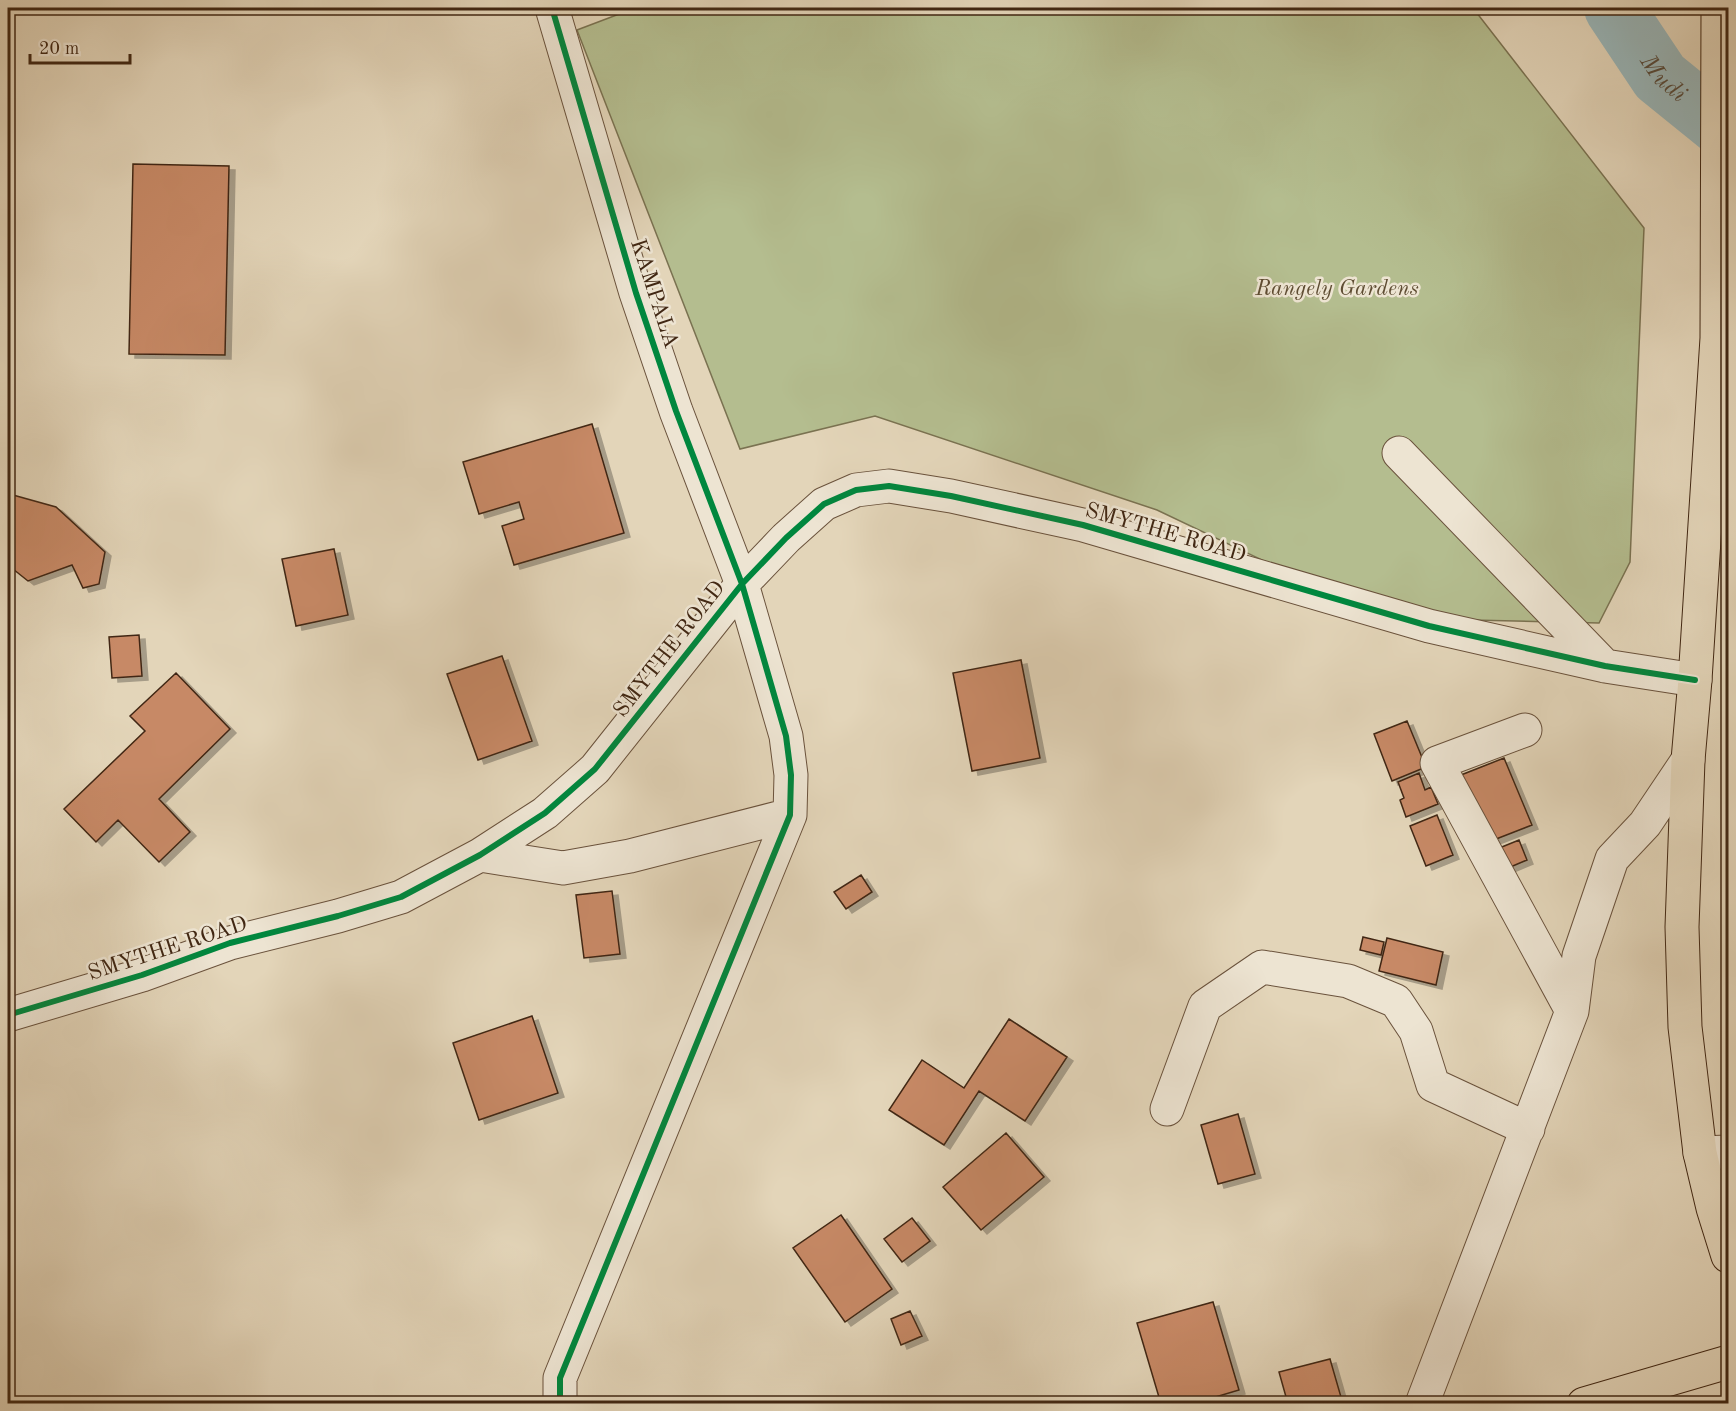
<svg xmlns="http://www.w3.org/2000/svg" width="1736" height="1411" font-family="'Old Standard TT',serif">
<defs>
<filter id="shadow"><feDropShadow dx="6" dy="4" stdDeviation="0" flood-color="#0004"/></filter>
</defs>
<rect width="100%" height="100%" fill="#e3d5b9"/>
<filter id="stains"><feTurbulence type="fractalNoise" baseFrequency=".00333" numOctaves="4"/><feColorMatrix values="0 0 0 0 .2 0 0 0 0 .09 0 0 0 0 .02 0 0 0 .5 -.17"/></filter>
<radialGradient id="worn" r=".72"><stop offset=".6" stop-color="#630" stop-opacity="0"/><stop offset="1" stop-color="#630" stop-opacity=".3"/></radialGradient>
<!-- green -->
<path fill="#b4bd8f" stroke="#7a7251" stroke-width="1.5" d="M 635,8 L 1473,8 L 1644,228 L 1630,562 L 1599,623 L 1384,618 L 1157,510 L 875,416 L 740,449 L 577,30 Z"/>
<g fill="none" stroke-linecap="round" stroke-linejoin="round">
<!-- river -->
<path stroke="#99b6b9" stroke-width="60" id="s1" d="M 1614,8 L 1660,77 L 1728,132"/>
</g>
<!-- building -->
<path fill="#c78966" stroke="#412713" stroke-width="1.5" filter="url(#shadow)" d="M 133,164 L 229,166 L 225,355 L 129,354 Z
M 592,424 L 624,533 L 514,565 L 502,526 L 524,519 L 519,502 L 479,514 L 463,462 Z
M 13,495 L 56,507 L 105,552 L 99,584 L 83,588 L 72,565 L 28,581 L 8,565 L 8,496 Z
M 334,549 L 348,615 L 296,626 L 282,559 Z
M 139,635 L 142,676 L 112,678 L 109,637 Z
M 502,656 L 532,741 L 478,760 L 447,674 Z
M 1021,660 L 1040,758 L 972,771 L 953,673 Z
M 176,673 L 230,729 L 159,799 L 190,832 L 159,862 L 118,820 L 96,842 L 64,809 L 145,731 L 130,716 Z
M 1407,721 L 1426,767 L 1392,781 L 1374,734 Z
M 1504,758 L 1532,825 L 1491,841 L 1456,777 Z
M 1419,773 L 1425,790 L 1431,787 L 1438,804 L 1406,817 L 1400,800 L 1404,798 L 1398,782 Z
M 1437,815 L 1453,855 L 1426,866 L 1410,826 Z
M 1519,840 L 1527,860 L 1501,871 L 1492,851 Z
M 861,875 L 872,892 L 846,909 L 834,892 Z
M 612,891 L 620,954 L 584,958 L 576,895 Z
M 1363,937 L 1384,942 L 1381,955 L 1360,950 Z
M 1387,938 L 1443,952 L 1436,985 L 1379,971 Z
M 532,1016 L 558,1093 L 479,1120 L 453,1043 Z
M 1009,1019 L 1067,1057 L 1025,1121 L 979,1091 L 944,1145 L 889,1110 L 922,1060 L 964,1088 Z
M 1238,1114 L 1255,1174 L 1218,1184 L 1201,1125 Z
M 1006,1133 L 1044,1177 L 981,1230 L 943,1187 Z
M 841,1215 L 892,1289 L 845,1322 L 793,1248 Z
M 912,1218 L 930,1241 L 902,1262 L 884,1239 Z
M 1213,1302 L 1239,1390 L 1192,1404 L 1161,1404 L 1137,1323 Z
M 910,1311 L 922,1336 L 901,1345 L 891,1319 Z
M 1330,1359 L 1343,1404 L 1288,1404 L 1279,1372 Z"/>
<g fill="none" stroke-linecap="round" stroke-linejoin="round">
<defs>
<path id="minor" d="M 552,8 L 636,293 L 676,411 L 742,584 L 786,736 L 791,775 L 790,815 L 560,1378 L 560,1404
M 1399,453 L 1605,666
M 1525,730 L 1437,763 L 1572,1011
M 480,855 L 563,868 L 630,856 L 790,815
M 8,1015 L 142,975 L 230,943 L 338,916 L 401,897 L 480,855 L 545,813 L 595,769 L 742,584 L 786,538 L 824,504 L 856,490 L 889,486 L 951,496 L 1083,525 L 1429,626 L 1605,666 L 1695,680
M 1167,1109 L 1205,1006 L 1262,967 L 1348,981 L 1396,1001 L 1416,1031 L 1433,1085 L 1528,1129
M 1700,1153 L 1728,1152
M 1422,1404 L 1572,1011 L 1579,956 L 1612,859 L 1645,824 L 1688,760"/>
<path id="highway" d="M 1718,8 L 1717,338 L 1695,680 L 1688,760 L 1682,927 L 1685,1027 L 1700,1153 L 1713,1208 L 1728,1256
M 1584,1404 L 1728,1362"/>
</defs>
<!-- minor casing -->
<use href="#minor" stroke="#6a523c" stroke-width="35"/>
<!-- highway casing -->
<use href="#highway" stroke="#412713" stroke-width="35"/>
<!-- minor -->
<use href="#minor" stroke="#ede4d2" stroke-width="33"/>
<!-- highway -->
<use href="#highway" stroke="#e3d5b9" stroke-width="33"/>
<defs>
<path id="cycleway" d="M 552,8 L 636,293 L 676,411 L 742,584 L 786,736 L 791,775 L 790,815 L 560,1378 L 560,1404
M 8,1015 L 142,975 L 230,943 L 338,916 L 401,897 L 480,855 L 545,813 L 595,769 L 742,584 L 786,538 L 824,504 L 856,490 L 889,486 L 951,496 L 1083,525 L 1429,626 L 1605,666 L 1695,680"/>
</defs>
<!-- cycleway casing -->
<use href="#cycleway" stroke="#ede4d2" stroke-width="10"/>
<!-- cycleway -->
<use href="#cycleway" stroke="#00873e" stroke-width="6"/>
</g>
<g text-anchor="middle" stroke-width="5" stroke-linejoin="round" paint-order="stroke">
<!-- park labels -->
<g font-size="22" font-style="italic" fill="#5e4c32" stroke="#ede4d2">
<text x="1337" y="295">Rangely Gardens</text>
</g>
<!-- street labels -->
<g font-size="22" fill="#412713" stroke="#ede4d2">
<text transform="translate(656 293) rotate(72)" y="8">KAMPALA</text>
<text transform="translate(1166 531) rotate(16)" y="8">SMYTHE ROAD</text>
<text transform="translate(668 648) rotate(-52)" y="8">SMYTHE ROAD</text>
<text transform="translate(167 947) rotate(-18)" y="8">SMYTHE ROAD</text>
</g>
<!-- water labels -->
<g font-size="24" font-style="italic" fill="#574b3c" stroke="#ede4d2">
<text dy="8" stroke="none"><textPath href="#s1" startOffset="86">Mudi</textPath></text>
</g>
</g>
<!-- margin -->
<rect width="1736" height="1411" fill="none" stroke="#e3d5b9" stroke-width="30"/>
<rect x="9" y="9" width="1718" height="1393" fill="none" stroke="#412713" stroke-width="3"/>
<rect x="15" y="15" width="1706" height="1381" fill="none" stroke="#412713" stroke-width="1.5"/>
<!-- scale -->
<path d="M30 54v9h100v-9" fill="none" stroke="#412713" stroke-width="3"/>
<text x="39" y="54" font-size="18" fill="#412713" stroke="#ede4d2" stroke-width="4.5" paint-order="stroke">20 m</text>
<rect width="100%" height="100%" filter="url(#stains)"/>
<rect width="100%" height="100%" fill="url(#worn)"/>
</svg>
